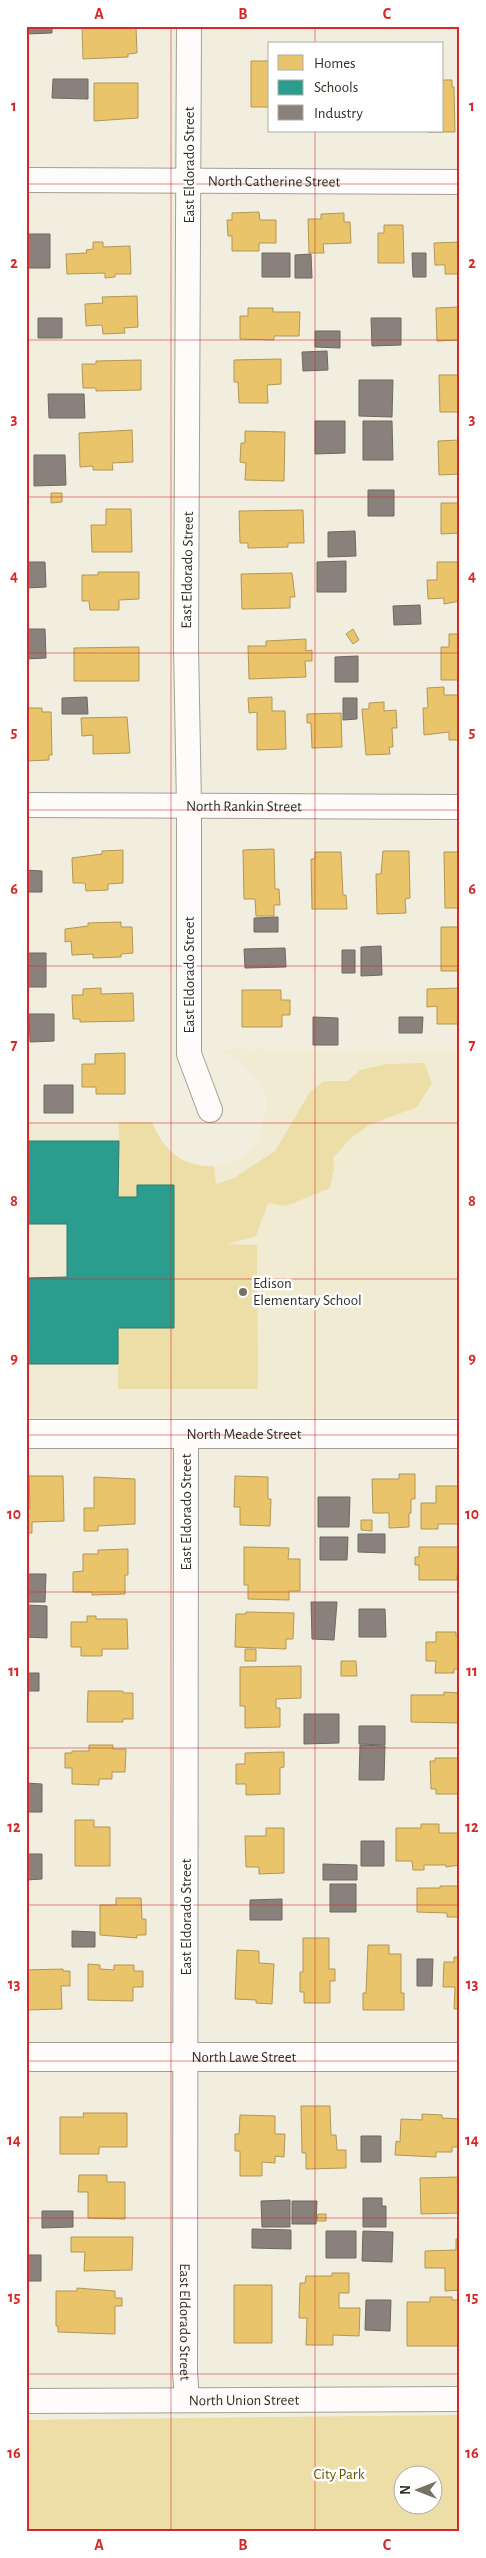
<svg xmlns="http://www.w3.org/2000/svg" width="486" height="2558" font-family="'Alegreya Sans',sans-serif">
<rect width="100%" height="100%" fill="#f1eddf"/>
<!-- built -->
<path fill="#f2ebd3" d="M 223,1049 L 460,1050 L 460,1417 L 26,1417 L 26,1122 L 152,1122 L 166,1148 L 179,1158 L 206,1167 L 231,1162 L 242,1156 L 259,1138 L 266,1111 L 265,1095 L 258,1080 L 240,1061 L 223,1053 Z"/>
<!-- green -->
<path fill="#ecdea6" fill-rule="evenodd" d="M 424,1063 L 432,1083 L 417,1107 L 371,1124 L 351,1138 L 333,1158 L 334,1168 L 330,1188 L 286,1206 L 268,1203 L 256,1236 L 227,1244 L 257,1245 L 258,1389 L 118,1389 L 118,1328 L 174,1185 L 137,1185 L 137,1197 L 118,1197 L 119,1122 L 152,1122 C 163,1150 183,1168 214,1166 L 216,1184 L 234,1178 L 275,1151 L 310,1092 L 324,1081 L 348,1081 L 360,1070 L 386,1064 Z
M 460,2415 L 460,2532 L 26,2532 L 26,2420 ZM 404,2476 L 434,2476 L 434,2506 L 404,2506 Z"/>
<!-- homes -->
<path fill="#e9c46a" stroke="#b29755" d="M 82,26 L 136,27 L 137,53 L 128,54 L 128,57 L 83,59 Z
M 251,61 L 270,61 L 270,107 L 251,107 Z
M 442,80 L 452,80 L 452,87 L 454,87 L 455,132 L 428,132 L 442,131 Z
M 94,83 L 138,83 L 138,118 L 94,121 Z
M 259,212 L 260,220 L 276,220 L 276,243 L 259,243 L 259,251 L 232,251 L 232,236 L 228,236 L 227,220 L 232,220 L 232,213 Z
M 344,213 L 344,222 L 350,222 L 351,243 L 323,244 L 324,253 L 309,253 L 308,219 L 321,219 L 321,214 Z
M 384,225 L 403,225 L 404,263 L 378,263 L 378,233 L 384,233 Z
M 93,242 L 103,242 L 103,247 L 130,246 L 131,274 L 115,274 L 115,277 L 105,278 L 105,273 L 67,274 L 66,254 L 87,253 L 86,250 L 93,249 Z
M 460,242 L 460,274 L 445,274 L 445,265 L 435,265 L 434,243 Z
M 137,296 L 138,327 L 124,328 L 125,333 L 103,334 L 102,325 L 86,326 L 85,304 L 103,303 L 102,297 Z
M 460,307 L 460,340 L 437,341 L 436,308 Z
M 248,308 L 273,308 L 273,312 L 300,312 L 299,336 L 274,336 L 274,340 L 240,339 L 240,316 L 248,316 Z
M 281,359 L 281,384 L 267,385 L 268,403 L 239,403 L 238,382 L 234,382 L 234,360 Z
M 141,360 L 141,390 L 96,391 L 96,388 L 83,388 L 82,364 L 96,364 L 96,361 Z
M 439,375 L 460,375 L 460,412 L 440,412 Z
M 132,430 L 133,462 L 112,463 L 113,470 L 93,470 L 93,466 L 80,467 L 79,433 Z
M 245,431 L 285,432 L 284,481 L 245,480 L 246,463 L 240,462 L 241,443 L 245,443 Z
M 460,440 L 460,474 L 439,475 L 438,441 Z
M 51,493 L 62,493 L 62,502 L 51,503 Z
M 441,503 L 460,503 L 460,533 L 441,534 Z
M 106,509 L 131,509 L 132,552 L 92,552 L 91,525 L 106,525 Z
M 303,510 L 304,543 L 288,543 L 288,547 L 248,548 L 248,543 L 240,543 L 239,511 Z
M 437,562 L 460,562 L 460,601 L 444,604 L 444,598 L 428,599 L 427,580 L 437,580 Z
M 98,572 L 139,572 L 139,599 L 119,600 L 119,610 L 90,610 L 89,601 L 82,601 L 82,575 L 98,575 Z
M 292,573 L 295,597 L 290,597 L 290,608 L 242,609 L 241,574 Z
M 353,629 L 359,640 L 353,644 L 346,634 Z
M 449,634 L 460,634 L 460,680 L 441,680 L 441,647 L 449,647 Z
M 306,639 L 306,651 L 312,650 L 312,661 L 305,661 L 306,677 L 249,679 L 248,646 L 266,646 L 266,641 Z
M 139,647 L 139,681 L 74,681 L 74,648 Z
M 444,687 L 444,695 L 460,695 L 460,740 L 449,740 L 449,732 L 424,735 L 423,708 L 428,708 L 427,688 Z
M 272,697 L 272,711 L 285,711 L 286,749 L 257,750 L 257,712 L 249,713 L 248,698 Z
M 384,702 L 384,711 L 396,710 L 397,728 L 392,728 L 393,747 L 389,747 L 390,754 L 366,755 L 362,709 L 369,709 L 369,703 Z
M 26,708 L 42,708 L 42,712 L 51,712 L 52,755 L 49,755 L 49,760 L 26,761 Z
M 341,713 L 342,747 L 312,748 L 311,723 L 307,723 L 307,714 Z
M 127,717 L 130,753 L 93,754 L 93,735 L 82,736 L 81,718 Z
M 274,849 L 275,889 L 279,889 L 280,905 L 274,905 L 274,916 L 256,916 L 255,899 L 244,899 L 243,850 Z
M 123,850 L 123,883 L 108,884 L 108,890 L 86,891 L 85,883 L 73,883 L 72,858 L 102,854 L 102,851 Z
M 383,851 L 409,851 L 410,898 L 405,899 L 406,913 L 377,914 L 376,874 L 381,874 Z
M 315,852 L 341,852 L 343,895 L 346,895 L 347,909 L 312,909 L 311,859 L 315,859 Z
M 444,852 L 460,852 L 460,908 L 445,908 Z
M 121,922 L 121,927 L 132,927 L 133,953 L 121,954 L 121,957 L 93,958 L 93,954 L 72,955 L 71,941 L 65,942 L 65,929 L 88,926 L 88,923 Z
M 441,927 L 460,927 L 460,971 L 441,971 Z
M 101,988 L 101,994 L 133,993 L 134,1021 L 80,1022 L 80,1019 L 73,1019 L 72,995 L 83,995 L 83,989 Z
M 460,988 L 460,1024 L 437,1024 L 437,1006 L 427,1007 L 427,989 Z
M 242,990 L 281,990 L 281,1000 L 290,1000 L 290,1015 L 282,1015 L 282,1027 L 242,1027 Z
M 125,1053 L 125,1094 L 96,1094 L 96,1087 L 82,1087 L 82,1064 L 95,1064 L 95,1054 Z
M 399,1474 L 415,1474 L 415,1499 L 411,1499 L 411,1513 L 409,1513 L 409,1527 L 389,1528 L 389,1513 L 373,1513 L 372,1479 L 399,1479 Z
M 29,1476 L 63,1476 L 64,1521 L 32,1522 L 32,1533 L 26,1533 L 26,1508 L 30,1508 Z
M 235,1476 L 268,1477 L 268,1499 L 271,1499 L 270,1526 L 240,1525 L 240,1507 L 234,1507 Z
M 94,1477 L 135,1479 L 135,1524 L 98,1526 L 98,1531 L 84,1531 L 84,1508 L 94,1508 Z
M 459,1479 L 460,1524 L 438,1524 L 438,1529 L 421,1529 L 421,1503 L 436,1503 L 436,1486 L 459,1486 Z
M 361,1520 L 372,1520 L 372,1531 L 361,1530 Z
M 244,1547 L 289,1548 L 288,1559 L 300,1559 L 300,1591 L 289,1591 L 289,1600 L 248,1599 L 248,1585 L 244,1585 Z
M 419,1547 L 460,1547 L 460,1575 L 457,1575 L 457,1580 L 419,1580 L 419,1565 L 415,1565 L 415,1557 L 419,1557 Z
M 128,1549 L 128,1575 L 125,1575 L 125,1594 L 92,1595 L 92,1592 L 73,1592 L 73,1572 L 83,1571 L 83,1554 L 98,1554 L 98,1550 Z
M 246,1612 L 294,1613 L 293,1639 L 286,1639 L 286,1649 L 235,1647 L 236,1614 L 246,1614 Z
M 87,1616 L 96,1616 L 96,1619 L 127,1619 L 128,1649 L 102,1649 L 102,1656 L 81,1656 L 81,1647 L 71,1647 L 71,1622 L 87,1622 Z
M 436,1632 L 456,1632 L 456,1636 L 460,1636 L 460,1669 L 454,1669 L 454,1673 L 435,1673 L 436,1661 L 426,1661 L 426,1642 L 436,1642 Z
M 245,1649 L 256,1649 L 256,1661 L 245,1661 Z
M 341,1661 L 356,1661 L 357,1676 L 341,1676 Z
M 301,1666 L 301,1698 L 276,1699 L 276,1708 L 280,1708 L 280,1727 L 245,1728 L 245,1706 L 240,1706 L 240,1667 Z
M 88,1691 L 123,1691 L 123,1693 L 133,1693 L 133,1719 L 123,1719 L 123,1722 L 87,1722 Z
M 444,1692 L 460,1693 L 460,1723 L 411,1722 L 411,1695 L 444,1695 Z
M 89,1745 L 113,1745 L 113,1749 L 126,1749 L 125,1772 L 112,1772 L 112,1779 L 99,1779 L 99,1785 L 72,1784 L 72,1768 L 65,1768 L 65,1753 L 72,1753 L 72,1751 L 89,1751 Z
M 284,1752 L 284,1767 L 280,1768 L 280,1794 L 246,1795 L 246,1784 L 236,1784 L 236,1764 L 245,1764 L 245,1753 Z
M 435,1758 L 460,1758 L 460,1794 L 436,1794 L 436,1789 L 431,1789 L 430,1761 L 435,1761 Z
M 75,1820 L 94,1820 L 94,1827 L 110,1827 L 110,1866 L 75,1866 Z
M 421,1824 L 439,1824 L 439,1833 L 460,1833 L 460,1865 L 446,1867 L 446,1865 L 424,1865 L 424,1870 L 413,1870 L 412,1861 L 396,1861 L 396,1828 L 421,1828 Z
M 266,1828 L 284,1828 L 284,1873 L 259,1874 L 259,1867 L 246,1867 L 245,1836 L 266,1836 Z
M 440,1886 L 460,1886 L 460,1917 L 447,1917 L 447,1913 L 417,1912 L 417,1888 L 440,1888 Z
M 116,1898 L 141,1898 L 142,1919 L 146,1919 L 146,1935 L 137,1935 L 137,1938 L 100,1935 L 100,1905 L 116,1905 Z
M 303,1938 L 329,1938 L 329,1969 L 335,1969 L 335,1981 L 330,1981 L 330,2003 L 304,2003 L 304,1992 L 300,1992 L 300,1972 L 303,1972 Z
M 368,1945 L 389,1945 L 389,1954 L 401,1954 L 401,1993 L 404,1993 L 404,2010 L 363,2010 L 363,1993 L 366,1993 Z
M 237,1950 L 259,1951 L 259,1963 L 274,1964 L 272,2004 L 256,2003 L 256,2000 L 235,1999 Z
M 454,1957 L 460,1957 L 460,2009 L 454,2009 L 455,1987 L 443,1987 L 444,1962 L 454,1962 Z
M 88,1964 L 100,1965 L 100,1969 L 114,1970 L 114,1965 L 134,1965 L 134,1971 L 143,1971 L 143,1987 L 133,1987 L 133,2001 L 88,2000 Z
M 63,1969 L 63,1971 L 70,1971 L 70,1986 L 61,1986 L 62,2009 L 26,2010 L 26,1970 Z
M 301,2106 L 330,2106 L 331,2135 L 336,2135 L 337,2150 L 346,2150 L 346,2168 L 306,2169 L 306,2153 L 302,2153 Z
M 83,2113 L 127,2113 L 127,2147 L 99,2147 L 99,2154 L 60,2154 L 60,2117 L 84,2117 Z
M 422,2114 L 442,2115 L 442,2118 L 460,2119 L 460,2147 L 452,2147 L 452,2152 L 436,2152 L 436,2157 L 395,2155 L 396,2141 L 400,2142 L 401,2119 L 422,2120 Z
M 240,2115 L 275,2116 L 275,2134 L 285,2134 L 284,2157 L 275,2156 L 275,2163 L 262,2162 L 262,2176 L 240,2176 L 240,2151 L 235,2151 L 235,2134 L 239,2134 Z
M 79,2175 L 107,2175 L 107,2182 L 125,2182 L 125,2219 L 88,2218 L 88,2192 L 78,2192 Z
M 460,2177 L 460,2213 L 421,2214 L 420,2178 Z
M 318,2214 L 326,2214 L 326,2221 L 317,2221 Z
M 71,2237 L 133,2237 L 132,2270 L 84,2271 L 85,2252 L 71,2252 Z
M 456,2239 L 460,2239 L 460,2290 L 445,2291 L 445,2268 L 425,2268 L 425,2251 L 456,2250 Z
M 332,2273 L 349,2273 L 349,2293 L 339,2293 L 339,2308 L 360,2308 L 359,2336 L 333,2335 L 333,2345 L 306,2345 L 307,2318 L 299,2318 L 300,2283 L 305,2283 L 306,2276 L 332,2276 Z
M 234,2285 L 272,2285 L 272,2343 L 234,2343 Z
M 77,2288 L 115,2291 L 115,2298 L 122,2298 L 122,2306 L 115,2306 L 115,2334 L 58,2332 L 58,2326 L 56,2326 L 56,2291 L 77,2291 Z
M 430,2297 L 452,2297 L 452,2300 L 460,2300 L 460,2346 L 407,2346 L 407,2302 L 430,2302 Z"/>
<!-- schools -->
<path fill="#2a9d8f" stroke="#2c7c6f" d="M 26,1141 L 119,1141 L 118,1197 L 137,1197 L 137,1185 L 174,1185 L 174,1328 L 118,1328 L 118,1364 L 26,1364 L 26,1278 L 67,1277 L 67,1224 L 26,1224 Z"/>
<!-- industry -->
<path fill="#8a817c" stroke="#6f6862" d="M 26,26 L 52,26 L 52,33 L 26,34 Z
M 53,79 L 88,79 L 88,99 L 52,98 Z
M 26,234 L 50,234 L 50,268 L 26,268 Z
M 262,253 L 290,253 L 290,277 L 262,277 Z
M 412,253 L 426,253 L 426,277 L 413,277 Z
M 311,254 L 312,278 L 295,278 L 295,255 Z
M 38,318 L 62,318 L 62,338 L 38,338 Z
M 371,318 L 401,318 L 401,345 L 372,346 Z
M 315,331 L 340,331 L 340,348 L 315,347 Z
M 327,351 L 328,370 L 303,371 L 302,352 Z
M 359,380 L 393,380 L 392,417 L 359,416 Z
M 48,394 L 84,394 L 85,418 L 49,418 Z
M 315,421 L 345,421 L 345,453 L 315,454 Z
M 363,421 L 392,421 L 393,460 L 363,460 Z
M 34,455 L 65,455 L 66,485 L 34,486 Z
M 368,490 L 394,490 L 394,516 L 368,516 Z
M 355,531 L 356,556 L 328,557 L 328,532 Z
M 346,561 L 346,592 L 317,592 L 317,562 Z
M 26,562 L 45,562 L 46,587 L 26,588 Z
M 420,605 L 421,624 L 394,625 L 393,606 Z
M 26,629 L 45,629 L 46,658 L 26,659 Z
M 358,656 L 358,682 L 335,682 L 335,657 Z
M 87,697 L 88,714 L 62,714 L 62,698 Z
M 343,698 L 357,698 L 357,719 L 343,720 Z
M 26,870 L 42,871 L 42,892 L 26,892 Z
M 278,917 L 278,932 L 254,932 L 254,918 Z
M 381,946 L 382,975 L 361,976 L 361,947 Z
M 285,948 L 286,967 L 245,968 L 244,949 Z
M 342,950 L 355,950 L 355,973 L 342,973 Z
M 26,953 L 46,953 L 46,987 L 26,987 Z
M 29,1014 L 54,1014 L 54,1041 L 30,1042 Z
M 313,1017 L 338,1018 L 338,1045 L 313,1045 Z
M 399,1017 L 423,1017 L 422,1033 L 399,1033 Z
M 44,1085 L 73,1085 L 73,1113 L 44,1113 Z
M 318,1497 L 350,1497 L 349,1527 L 318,1527 Z
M 358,1534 L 385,1534 L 385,1553 L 358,1552 Z
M 320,1537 L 348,1537 L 347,1560 L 320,1560 Z
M 26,1574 L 46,1574 L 45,1602 L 26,1602 Z
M 311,1602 L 337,1602 L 334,1640 L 312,1639 Z
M 26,1605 L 47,1606 L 47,1638 L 26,1637 Z
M 359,1609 L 385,1609 L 386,1637 L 359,1637 Z
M 26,1673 L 39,1673 L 39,1691 L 26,1691 Z
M 304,1714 L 339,1714 L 339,1743 L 304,1744 Z
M 359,1726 L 385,1726 L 385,1745 L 359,1744 Z
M 360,1745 L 385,1746 L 384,1780 L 359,1780 Z
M 26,1783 L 42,1784 L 42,1812 L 26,1812 Z
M 361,1841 L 384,1841 L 384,1866 L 361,1866 Z
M 26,1854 L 42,1854 L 42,1879 L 26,1880 Z
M 323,1864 L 357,1865 L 357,1880 L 323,1880 Z
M 330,1884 L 356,1884 L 356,1912 L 330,1912 Z
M 282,1899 L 282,1920 L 250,1920 L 250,1900 Z
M 72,1931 L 95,1932 L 95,1947 L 72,1947 Z
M 417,1959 L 433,1959 L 432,1986 L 417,1986 Z
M 361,2136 L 381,2136 L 381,2162 L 361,2162 Z
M 363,2198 L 382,2198 L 382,2206 L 386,2206 L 386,2227 L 363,2227 Z
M 290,2200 L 290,2227 L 262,2227 L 261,2201 Z
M 292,2201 L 317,2201 L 316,2224 L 292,2224 Z
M 42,2211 L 73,2211 L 73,2227 L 42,2228 Z
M 252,2229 L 291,2230 L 291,2249 L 252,2248 Z
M 326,2231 L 356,2231 L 356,2258 L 326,2258 Z
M 363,2231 L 393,2232 L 392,2262 L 362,2261 Z
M 26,2255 L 41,2255 L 41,2281 L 26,2281 Z
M 366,2300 L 391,2300 L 390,2331 L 365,2330 Z"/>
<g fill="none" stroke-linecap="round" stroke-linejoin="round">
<defs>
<g id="minor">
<path d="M 189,26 L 186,647 L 189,805 L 189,1054 L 210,1110"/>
<path id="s1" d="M 26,180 L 460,182"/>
<path id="s2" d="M 26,805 L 460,807"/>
<path id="s3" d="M 186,1433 L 185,2372 L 187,2400"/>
<path id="s4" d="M 26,2401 L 460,2399"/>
</g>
<g id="tertiary">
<path id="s5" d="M 26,1434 L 460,1434"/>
</g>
<g id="secondary">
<path id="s6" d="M 26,2057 L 460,2057"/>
</g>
</defs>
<!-- minor casing -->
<use href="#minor" stroke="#a3a095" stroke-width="26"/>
<!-- tertiary casing -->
<use href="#tertiary" stroke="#a3a095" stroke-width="30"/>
<!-- secondary casing -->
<use href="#secondary" stroke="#a3a095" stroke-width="30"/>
<!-- minor -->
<use href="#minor" stroke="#fdfcfa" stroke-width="24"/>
<!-- tertiary -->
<use href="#tertiary" stroke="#fdfcfa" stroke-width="28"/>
<!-- secondary -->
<use href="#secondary" stroke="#fdfcfa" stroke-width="28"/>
</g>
<!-- grid -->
<path fill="none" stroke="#d62828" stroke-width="1" stroke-opacity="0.55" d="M 171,26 L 171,2532M 315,26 L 315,44M 315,131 L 315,2532M 26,184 L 460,184M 26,340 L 460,340M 26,497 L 460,497M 26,653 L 460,653M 26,810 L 460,810M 26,966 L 460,966M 26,1123 L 460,1123M 26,1279 L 460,1279M 26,1435 L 460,1435M 26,1592 L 460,1592M 26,1748 L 460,1748M 26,1905 L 460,1905M 26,2061 L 460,2061M 26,2218 L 460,2218M 26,2374 L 460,2374"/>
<!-- markers -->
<circle fill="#747266" stroke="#fefefe" stroke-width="2" cx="243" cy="1292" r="5"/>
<g text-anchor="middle" stroke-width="5" stroke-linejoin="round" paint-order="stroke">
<!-- street labels -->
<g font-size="15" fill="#312f25" stroke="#fefefe">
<text transform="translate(189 165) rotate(-90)" y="5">East Eldorado Street</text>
<text dy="5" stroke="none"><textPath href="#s1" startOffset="248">North Catherine Street</textPath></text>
<text transform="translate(187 570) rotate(-89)" y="5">East Eldorado Street</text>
<text dy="5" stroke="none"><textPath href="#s2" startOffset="218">North Rankin Street</textPath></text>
<text transform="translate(189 975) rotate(-90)" y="5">East Eldorado Street</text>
<text dy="5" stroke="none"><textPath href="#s5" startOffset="218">North Meade Street</textPath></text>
<text transform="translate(186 1512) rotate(-90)" y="5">East Eldorado Street</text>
<text transform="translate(186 1917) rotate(-90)" y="5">East Eldorado Street</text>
<text dy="5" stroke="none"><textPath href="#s6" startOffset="218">North Lawe Street</textPath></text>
<text dy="5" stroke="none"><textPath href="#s3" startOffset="889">East Eldorado Street</textPath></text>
<text dy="5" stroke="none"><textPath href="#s4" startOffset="218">North Union Street</textPath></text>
</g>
<!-- poi labels -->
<g font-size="15" fill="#312f25" stroke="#fefefe" text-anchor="start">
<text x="253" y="1288">Edison<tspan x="253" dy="17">Elementary School</tspan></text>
</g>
<!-- park labels -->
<g font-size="15" fill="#655500" stroke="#fefefe">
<text x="339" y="2479">City Park</text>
</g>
</g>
<!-- border -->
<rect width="486" height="2558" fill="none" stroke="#fefefe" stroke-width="55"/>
<!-- legend -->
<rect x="268" y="42" width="175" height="90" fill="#fefefe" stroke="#acaba7"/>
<rect x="278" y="55" width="25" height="15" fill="#e9c46a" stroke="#acaba7"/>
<text x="314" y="68" font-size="15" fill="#312f25">Homes</text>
<rect x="278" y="80" width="25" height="15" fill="#2a9d8f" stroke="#acaba7"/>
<text x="314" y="92" font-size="15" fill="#312f25">Schools</text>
<rect x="278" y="105" width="25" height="15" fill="#8a817c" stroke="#acaba7"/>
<text x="314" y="118" font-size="15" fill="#312f25">Industry</text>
<!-- north arrow -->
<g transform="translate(418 2490) rotate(270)"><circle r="24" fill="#fefefe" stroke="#acaba7"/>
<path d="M0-4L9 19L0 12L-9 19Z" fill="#747266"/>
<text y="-8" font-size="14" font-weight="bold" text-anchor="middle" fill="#312f25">N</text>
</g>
<rect x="28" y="28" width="430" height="2502" fill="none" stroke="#d62828" stroke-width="2"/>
<g font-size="16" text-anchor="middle" font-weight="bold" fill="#d62828">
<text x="99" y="19">A</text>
<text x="243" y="19">B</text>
<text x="387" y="19">C</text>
<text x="14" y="111">1</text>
<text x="472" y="111">1</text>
<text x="14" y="268">2</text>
<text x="472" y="268">2</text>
<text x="14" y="424">3</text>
<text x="472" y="424">3</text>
<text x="14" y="581">4</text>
<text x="472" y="581">4</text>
<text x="14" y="737">5</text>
<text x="472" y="737">5</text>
<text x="14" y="894">6</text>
<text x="472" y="894">6</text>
<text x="14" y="1050">7</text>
<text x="472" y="1050">7</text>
<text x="14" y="1206">8</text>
<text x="472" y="1206">8</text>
<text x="14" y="1363">9</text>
<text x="472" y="1363">9</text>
<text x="14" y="1519">10</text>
<text x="472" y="1519">10</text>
<text x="14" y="1676">11</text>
<text x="472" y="1676">11</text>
<text x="14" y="1832">12</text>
<text x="472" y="1832">12</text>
<text x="14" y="1989">13</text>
<text x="472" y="1989">13</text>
<text x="14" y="2145">14</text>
<text x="472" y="2145">14</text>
<text x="14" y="2302">15</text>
<text x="472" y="2302">15</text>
<text x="14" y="2458">16</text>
<text x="472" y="2458">16</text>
<text x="99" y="2550">A</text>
<text x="243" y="2550">B</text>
<text x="387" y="2550">C</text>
</g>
</svg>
